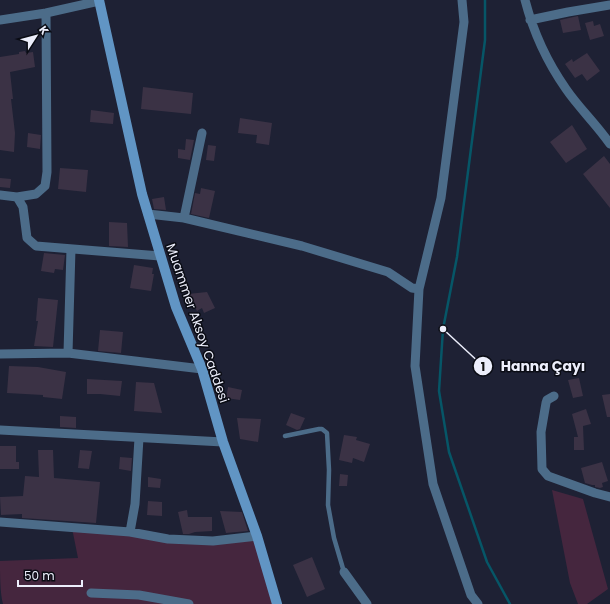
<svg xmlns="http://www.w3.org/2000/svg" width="610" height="604" font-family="Poppins,sans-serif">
<rect width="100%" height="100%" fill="#1e2134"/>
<!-- green -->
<path fill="#45263e" d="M 552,490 L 583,499 L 608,589 L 587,604 L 578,604 L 570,583 Z
M 72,528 L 168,539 L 257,536 L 277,604 L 3,604 C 0,593 0,574 0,561 L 78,558 Z"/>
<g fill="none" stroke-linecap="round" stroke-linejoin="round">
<!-- stream -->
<path stroke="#065667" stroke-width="2.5" d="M 485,0 L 485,40 L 457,257 L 443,329 L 439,391 L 449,452 L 487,562 L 510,604"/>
</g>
<!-- building -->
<path fill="#3b3245" d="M 578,16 L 581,30 L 563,33 L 560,20 Z
M 593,21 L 594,26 L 600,24 L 604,36 L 590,40 L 585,23 Z
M 25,51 L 26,53 L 33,52 L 35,67 L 10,72 L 13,99 L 11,99 L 15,133 L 14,152 L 0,150 L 0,57 L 19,54 L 19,52 Z
M 587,53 L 600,71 L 587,81 L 582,74 L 575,78 L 565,64 L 572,59 L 573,62 Z
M 143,87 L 193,93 L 191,114 L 141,109 Z
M 91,110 L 114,113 L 113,124 L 90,122 Z
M 240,118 L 272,123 L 269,145 L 256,143 L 257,135 L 238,133 Z
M 572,125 L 587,149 L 566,163 L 550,142 Z
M 28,133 L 41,135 L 40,149 L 27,147 Z
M 186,139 L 194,140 L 190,160 L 178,158 L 178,149 L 185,150 Z
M 208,145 L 216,146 L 214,161 L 206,160 Z
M 604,156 L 610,164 L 610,208 L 583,174 Z
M 60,168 L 88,170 L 86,192 L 58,189 Z
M 0,178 L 11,179 L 10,188 L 0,187 Z
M 201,188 L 215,191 L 209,218 L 191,214 L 195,193 L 200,194 Z
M 164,197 L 166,210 L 154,209 L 152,199 Z
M 109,222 L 127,223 L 128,247 L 109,246 Z
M 44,253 L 65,255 L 63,270 L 55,269 L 54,273 L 41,271 Z
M 134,265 L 153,268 L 152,274 L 154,274 L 151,291 L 130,288 Z
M 207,292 L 215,308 L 204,313 L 202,308 L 197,311 L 188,294 Z
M 38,298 L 58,300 L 53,347 L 34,346 L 38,321 L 36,321 Z
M 100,330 L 123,332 L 121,353 L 98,351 Z
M 9,366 L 38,367 L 66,372 L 62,399 L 43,397 L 43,395 L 7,393 Z
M 579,378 L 583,396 L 573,398 L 568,380 Z
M 87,379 L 122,381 L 120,396 L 100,394 L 87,394 Z
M 136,382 L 154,383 L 162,413 L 134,411 Z
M 228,387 L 242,390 L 240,400 L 226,398 Z
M 610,394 L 610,417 L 607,417 L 602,395 Z
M 586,409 L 591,424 L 583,426 L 584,450 L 574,450 L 574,437 L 578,437 L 572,414 Z
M 291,413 L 305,418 L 300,429 L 297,430 L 286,425 Z
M 60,416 L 76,417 L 76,428 L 60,427 Z
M 237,418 L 261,419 L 258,442 L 240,439 Z
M 344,435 L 357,437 L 356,440 L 370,444 L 364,462 L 353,458 L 352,463 L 339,460 Z
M 0,446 L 16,446 L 16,462 L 19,462 L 19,469 L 0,469 Z
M 38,450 L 53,450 L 54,478 L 100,482 L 96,523 L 22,518 L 22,514 L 1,515 L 0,497 L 23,496 L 25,476 L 39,477 Z
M 80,450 L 92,451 L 89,469 L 78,468 Z
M 120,457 L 132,458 L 131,471 L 119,469 Z
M 602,462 L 608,481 L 602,483 L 603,487 L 600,488 L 595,487 L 595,485 L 592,485 L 585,483 L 581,468 Z
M 340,474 L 348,475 L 347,486 L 339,486 Z
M 148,477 L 161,479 L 160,488 L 148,487 Z
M 148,501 L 162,502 L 162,516 L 147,515 Z
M 187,510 L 188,517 L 212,517 L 212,531 L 195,532 L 189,534 L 183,534 L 178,512 Z
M 220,511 L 242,512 L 248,531 L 226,533 Z
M 312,557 L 325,589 L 307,597 L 293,565 Z"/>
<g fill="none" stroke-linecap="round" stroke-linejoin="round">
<!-- lane -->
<path stroke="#4c6c89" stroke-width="4.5" d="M 285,436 L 319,429 L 322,429 L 327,433 L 329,470 L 328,505 L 334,538 L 344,572"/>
<!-- street -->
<path stroke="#4c6c89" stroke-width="9" d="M 462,0 L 464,22 L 441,198 L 419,289 L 415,366 L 433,484 L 471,595 L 478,604
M 525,0 C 533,31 547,62 566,89 C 579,108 597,125 610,144
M 0,20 L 46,13 L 99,1
M 530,20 L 568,12 L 610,5
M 0,195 L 17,197 L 23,207 L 27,238 L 36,246 L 160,256
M 17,197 L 36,194 L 45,186 L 47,172 L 46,13
M 148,214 L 184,218 L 302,246 L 388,272 L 412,288 L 419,289
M 184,218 L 202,133
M 68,353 L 71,249
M 0,354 L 68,353 L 202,369
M 554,396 L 547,400 L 546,403 L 541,432 L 542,469 L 548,476 L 595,493 L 610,497
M 0,430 L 223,442
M 0,522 L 130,532 L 168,539 L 213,541 L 257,536
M 130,532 L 135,504 L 139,438
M 344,572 L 367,604
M 91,593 L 139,595 L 189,604"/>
<!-- secondary -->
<path stroke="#6195c4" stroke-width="10" d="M 99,0 L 142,194 L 176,307 L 202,369 L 223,442 L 257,536 L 277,604"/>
</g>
<g text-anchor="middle" stroke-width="3" stroke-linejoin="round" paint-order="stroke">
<!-- street labels -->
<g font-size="13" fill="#eceefb" stroke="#0a0c14">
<text transform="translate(198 323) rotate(71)" y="5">Muammer Aksoy Caddesi</text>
</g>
</g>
<!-- callouts -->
<path fill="none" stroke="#eceefb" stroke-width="1.5" d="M443 329L483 366"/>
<g fill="#eceefb" stroke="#0a0c14" stroke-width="1.5">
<circle cx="443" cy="329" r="4"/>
<circle cx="483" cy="366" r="10"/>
</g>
<g font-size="12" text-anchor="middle" font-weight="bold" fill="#111">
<text x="483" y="371">1</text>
</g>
<g font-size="14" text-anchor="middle" font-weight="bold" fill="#eceefb" stroke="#0a0c14" stroke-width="3" stroke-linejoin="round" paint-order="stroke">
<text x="543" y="371">Hanna Çayı</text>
</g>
<!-- north arrow -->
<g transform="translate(36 36) rotate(54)" stroke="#0a0c14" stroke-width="3" paint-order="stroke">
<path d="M0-3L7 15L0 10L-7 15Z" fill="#eceefb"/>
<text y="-6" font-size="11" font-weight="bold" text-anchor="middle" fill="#eceefb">K</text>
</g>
<!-- scale -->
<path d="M18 580v6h64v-6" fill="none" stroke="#eceefb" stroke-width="2"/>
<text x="24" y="580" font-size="12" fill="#eceefb" stroke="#0a0c14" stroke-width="3" paint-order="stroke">50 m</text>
</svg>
